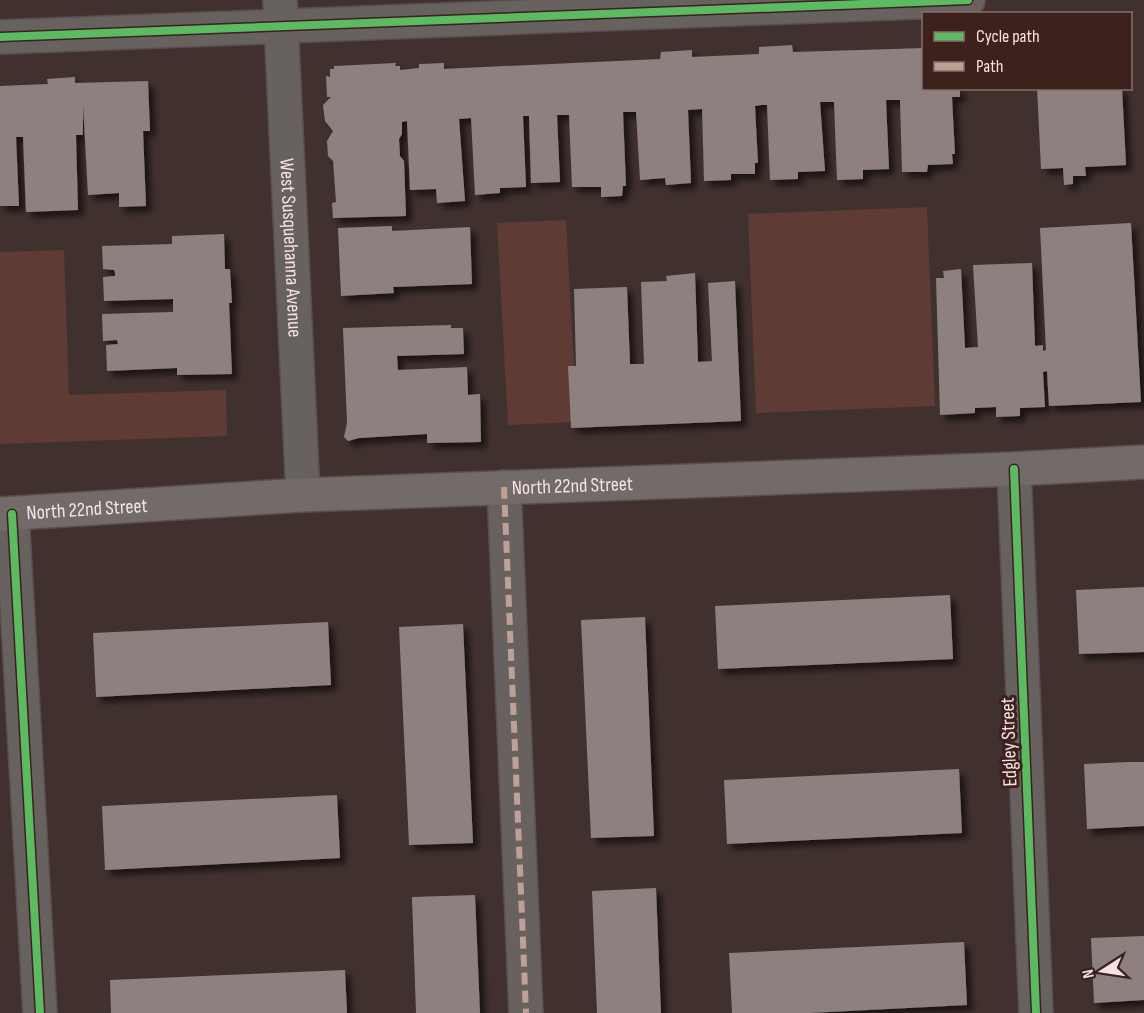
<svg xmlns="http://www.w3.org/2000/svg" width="1144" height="1013" font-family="'Sofia Sans Condensed',sans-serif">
<defs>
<filter id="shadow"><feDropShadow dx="5.5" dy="5.5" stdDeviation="3" flood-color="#0009"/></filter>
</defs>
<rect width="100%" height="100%" fill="#40312e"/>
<!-- green -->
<path fill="#5f3b35" d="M 927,207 L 935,406 L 756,413 L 748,214 Z
M 566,220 L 577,422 L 508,425 L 497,223 Z
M 64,250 L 69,395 L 226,390 L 227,436 L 0,444 L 0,252 Z"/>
<!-- building -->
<path fill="#8e807e" filter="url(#shadow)" d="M 792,45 L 793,52 L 924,48 L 924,88 L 960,88 L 960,97 L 952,97 L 955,154 L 952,154 L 953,164 L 928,165 L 927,172 L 902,172 L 900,100 L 886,100 L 889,169 L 863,170 L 863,179 L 837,180 L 834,102 L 820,102 L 825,171 L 798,172 L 798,179 L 770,180 L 767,105 L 761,105 L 755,106 L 758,163 L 755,163 L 755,174 L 731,174 L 731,180 L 704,181 L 702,109 L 688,110 L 691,183 L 666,185 L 665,178 L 640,180 L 636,112 L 623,112 L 626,186 L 623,186 L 622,196 L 601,197 L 601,187 L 572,187 L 569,115 L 557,115 L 560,182 L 531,183 L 529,116 L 523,116 L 526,187 L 500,188 L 500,193 L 475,195 L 471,118 L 459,119 L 465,201 L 437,203 L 436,189 L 410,190 L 407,121 L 402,122 L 402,134 L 399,139 L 400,156 L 404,161 L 406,216 L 333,218 L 332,203 L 336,202 L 333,161 L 328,156 L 327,141 L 333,131 L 325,121 L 323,105 L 331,97 L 327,97 L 326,76 L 330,77 L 330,69 L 334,69 L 334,66 L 396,63 L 395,66 L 400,66 L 400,70 L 419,68 L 419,64 L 444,63 L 444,69 L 463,68 L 660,59 L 661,52 L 692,50 L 692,57 L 759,54 L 759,47 Z
M 75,77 L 75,83 L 148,81 L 150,131 L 143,131 L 146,206 L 119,207 L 119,193 L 88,195 L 83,104 L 83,135 L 76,135 L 78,210 L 26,212 L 23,137 L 16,137 L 19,206 L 0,206 L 0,86 L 48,84 L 47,79 Z
M 1037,88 L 1122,88 L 1126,165 L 1085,167 L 1086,176 L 1073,176 L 1073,184 L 1064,185 L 1063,168 L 1041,169 Z
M 1131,223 L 1141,402 L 1049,406 L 1047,371 L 1043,372 L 1045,407 L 1020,408 L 1020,416 L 996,417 L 996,407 L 975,408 L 975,413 L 940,415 L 936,278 L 944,278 L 943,271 L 961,269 L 965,348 L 978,347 L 973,265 L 1032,263 L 1035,346 L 1043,345 L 1043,351 L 1046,350 L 1040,228 Z
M 392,226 L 392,231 L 470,227 L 472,284 L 393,287 L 394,293 L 341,296 L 338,228 Z
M 224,234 L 225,269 L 230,269 L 232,303 L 229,303 L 232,374 L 177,375 L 177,368 L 107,371 L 106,345 L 118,344 L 117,340 L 103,341 L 102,314 L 173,312 L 173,299 L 104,301 L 103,277 L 115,276 L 115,273 L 114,270 L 103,269 L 102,246 L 172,244 L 172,236 Z
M 695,273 L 698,362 L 712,361 L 708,283 L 735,281 L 741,421 L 571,428 L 568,366 L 576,366 L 574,289 L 627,287 L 630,364 L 644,364 L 641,282 L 667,281 L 666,276 Z
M 451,325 L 451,328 L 463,328 L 464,354 L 397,356 L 398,370 L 467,367 L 468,395 L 480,394 L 481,442 L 427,443 L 427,434 L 359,438 L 348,441 L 344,437 L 347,423 L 343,328 Z
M 1144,587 L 1144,652 L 1079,654 L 1076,590 Z
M 950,595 L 953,659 L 718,669 L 715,606 Z
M 645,617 L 654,836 L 591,838 L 581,620 Z
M 328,622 L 331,685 L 96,697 L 93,633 Z
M 463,624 L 473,843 L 409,845 L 399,627 Z
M 1129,762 L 1144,762 L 1144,826 L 1087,829 L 1084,764 Z
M 959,769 L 962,833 L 727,844 L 724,780 Z
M 337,795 L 340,858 L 105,870 L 102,806 Z
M 656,888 L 661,1013 L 597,1013 L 592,891 Z
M 475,895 L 480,1013 L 416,1013 L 412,897 Z
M 1144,936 L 1144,1000 L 1094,1003 L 1091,938 Z
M 964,942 L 967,1005 L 809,1013 L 732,1013 L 729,953 Z
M 345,970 L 347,1013 L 111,1013 L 110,980 Z"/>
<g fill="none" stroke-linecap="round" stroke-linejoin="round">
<defs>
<path id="pedestrian" d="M 504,487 L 526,1013"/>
<g id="minor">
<path id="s1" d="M 280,0 L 303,495"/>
<path d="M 0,37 L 968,0"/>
<path d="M 1014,469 L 1036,1013"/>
<path d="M 12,514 L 40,1013"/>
</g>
<g id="secondary">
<path id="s2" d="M 0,514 L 303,495 L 1014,469 L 1144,462"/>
</g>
</defs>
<!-- pedestrian casing -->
<use href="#pedestrian" stroke="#5b4e4c" stroke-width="36"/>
<!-- minor casing -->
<use href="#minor" stroke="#5b4e4c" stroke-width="36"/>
<!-- secondary casing -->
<use href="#secondary" stroke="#5b4e4c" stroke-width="36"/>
<!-- pedestrian -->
<use href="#pedestrian" stroke="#676160" stroke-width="33"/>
<!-- minor -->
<use href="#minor" stroke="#676160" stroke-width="33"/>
<!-- secondary -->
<use href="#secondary" stroke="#726b6a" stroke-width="33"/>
<!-- quiet -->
<path stroke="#bda197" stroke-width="6" stroke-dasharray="12 6" stroke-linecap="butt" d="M 504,487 L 526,1013"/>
<defs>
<path id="cycleway" d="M 0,37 L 968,0
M 1014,469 L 1036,1013
M 12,514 L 40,1013"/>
</defs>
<!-- cycleway casing -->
<use href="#cycleway" stroke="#3c211d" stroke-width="11"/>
<!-- cycleway -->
<use href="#cycleway" stroke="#5cba63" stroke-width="8"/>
</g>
<g text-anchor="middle" stroke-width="6" stroke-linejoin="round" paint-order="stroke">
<!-- street labels -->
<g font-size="20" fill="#f6e3e0" stroke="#3c211d">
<text dy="7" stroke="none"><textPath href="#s1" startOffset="248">West Susquehanna Avenue</textPath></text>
<text dy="7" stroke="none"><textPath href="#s2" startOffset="573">North 22nd Street</textPath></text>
<text dy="7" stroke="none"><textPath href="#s2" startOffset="87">North 22nd Street</textPath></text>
<text transform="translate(1008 742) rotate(-92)" y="7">Edgley Street</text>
</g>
</g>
<!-- legend -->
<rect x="922" y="12" width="210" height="78" fill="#3c211d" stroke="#866f6b" stroke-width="1.5"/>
<rect x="934" y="32" width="30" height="9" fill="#5cba63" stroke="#866f6b" stroke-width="1.5"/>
<text x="976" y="42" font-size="18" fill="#f6e3e0">Cycle path</text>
<rect x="934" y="62" width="30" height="9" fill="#bda197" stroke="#866f6b" stroke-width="1.5"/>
<text x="976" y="72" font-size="18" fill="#f6e3e0">Path</text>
<!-- north arrow -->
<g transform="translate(1102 971) rotate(258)" stroke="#3c211d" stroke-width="4.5" paint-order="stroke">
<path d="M0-4.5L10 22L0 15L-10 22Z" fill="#f6e3e0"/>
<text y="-9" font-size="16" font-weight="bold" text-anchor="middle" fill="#f6e3e0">N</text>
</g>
</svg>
